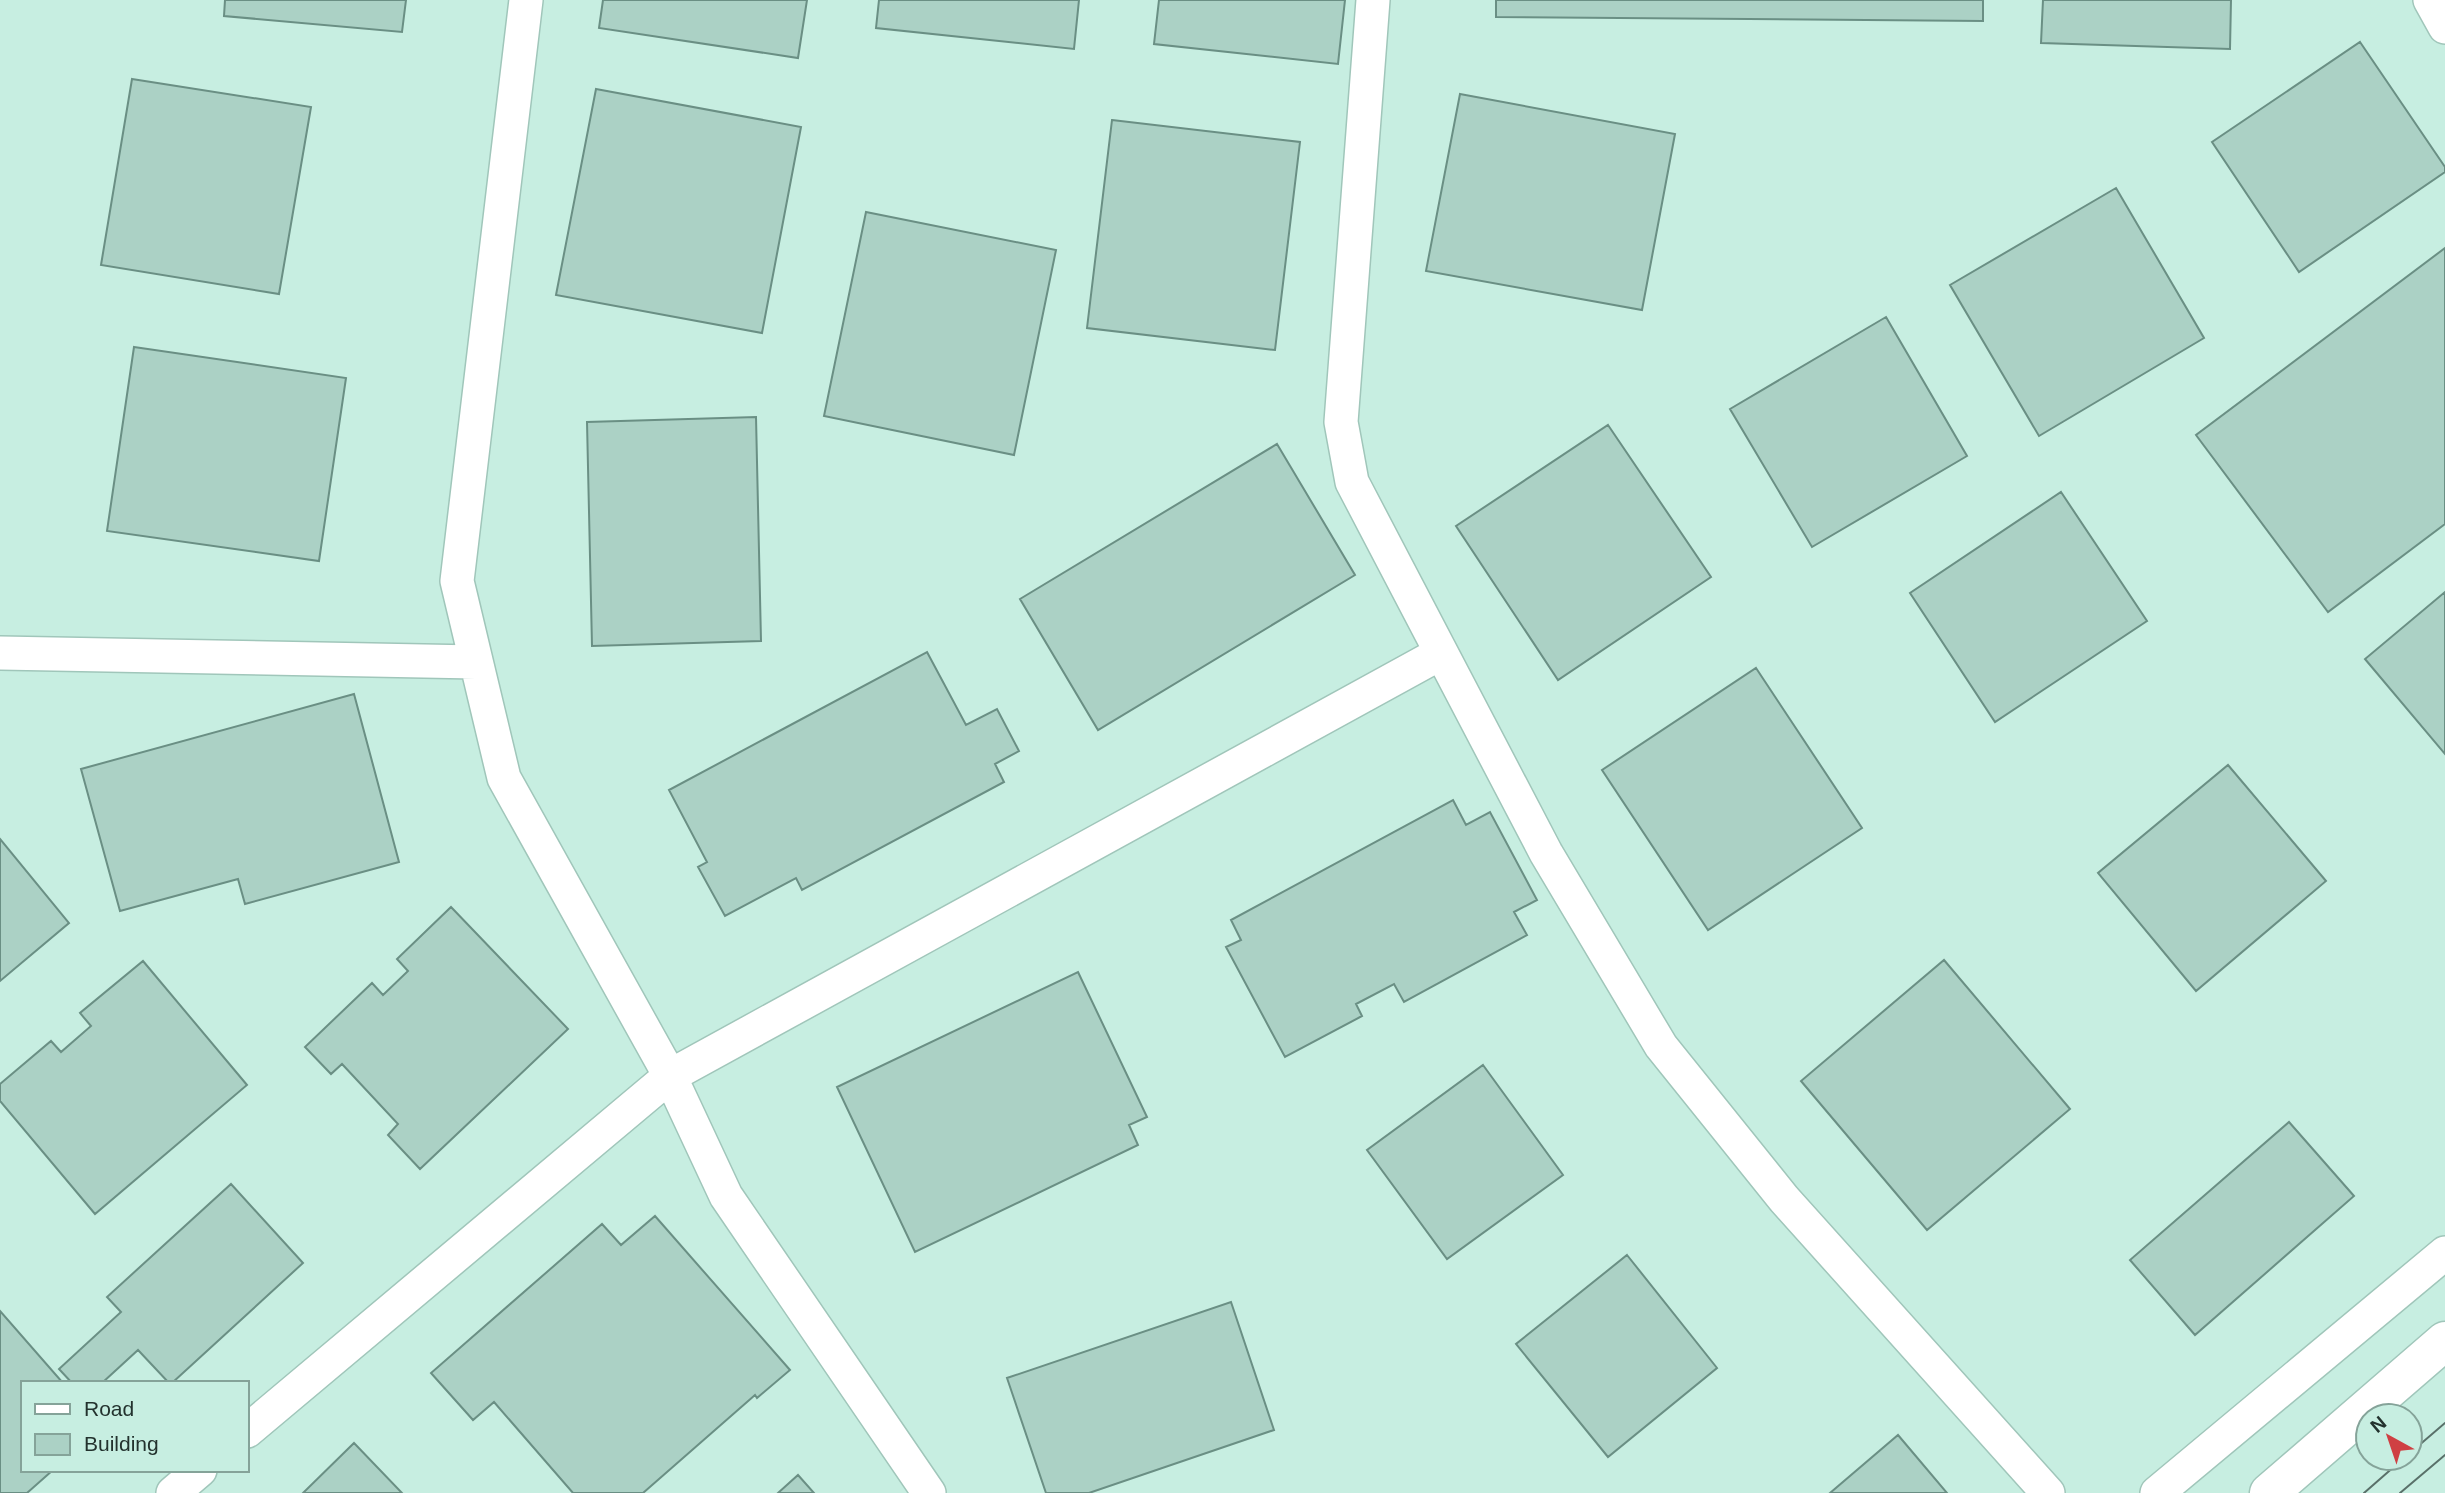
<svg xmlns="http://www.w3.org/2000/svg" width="2445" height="1493" font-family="Arial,sans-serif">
<rect width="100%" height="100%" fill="#c7eee1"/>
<!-- building -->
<path fill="#abd1c5" stroke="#6a8f84" stroke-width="2" d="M 225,0 L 406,0 L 402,32 L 224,16 Z
M 603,0 L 807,0 L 798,58 L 599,28 Z
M 879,0 L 1079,0 L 1074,49 L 876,28 Z
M 1159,0 L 1345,0 L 1338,64 L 1154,44 Z
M 1496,0 L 1983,0 L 1983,21 L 1496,17 Z
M 2043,0 L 2231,0 L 2230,49 L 2041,43 Z
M 2360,42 L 2445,167 L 2445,172 L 2299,272 L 2212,142 Z
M 132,79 L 311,107 L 279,294 L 101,265 Z
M 596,89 L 801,127 L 762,333 L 556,295 Z
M 1460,94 L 1675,134 L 1642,310 L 1426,271 Z
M 1112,120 L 1300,142 L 1275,350 L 1087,328 Z
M 2116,188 L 2204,338 L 2039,436 L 1950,285 Z
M 866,212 L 1056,250 L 1014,455 L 824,416 Z
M 2445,248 L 2445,524 L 2328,612 L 2196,435 Z
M 1886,317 L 1967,456 L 1812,547 L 1730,409 Z
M 134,347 L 346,378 L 319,561 L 107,531 Z
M 756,417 L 761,641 L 592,646 L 587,422 Z
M 1608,425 L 1711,577 L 1558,680 L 1456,526 Z
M 1277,444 L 1355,575 L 1098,730 L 1020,599 Z
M 2061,492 L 2147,621 L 1995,722 L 1910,593 Z
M 2445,592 L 2445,754 L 2365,659 Z
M 927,652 L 966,725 L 997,709 L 1019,751 L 995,764 L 1004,782 L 802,890 L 796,878 L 725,916 L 698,867 L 707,862 L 669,790 Z
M 1756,668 L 1862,828 L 1708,930 L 1602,770 Z
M 354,694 L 399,862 L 245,904 L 238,879 L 120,911 L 81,769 Z
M 2228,765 L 2326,881 L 2196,991 L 2098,873 Z
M 1453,800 L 1466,825 L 1490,812 L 1537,900 L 1514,912 L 1527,935 L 1404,1002 L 1394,984 L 1356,1004 L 1362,1016 L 1285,1057 L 1226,947 L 1241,940 L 1231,920 Z
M 0,839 L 69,923 L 0,981 Z
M 451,907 L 568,1029 L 420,1169 L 388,1135 L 398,1124 L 342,1064 L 331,1074 L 305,1047 L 372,983 L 383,995 L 408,971 L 397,959 Z
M 1944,960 L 2070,1109 L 1927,1230 L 1801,1081 Z
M 143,961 L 247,1085 L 95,1214 L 0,1101 L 0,1084 L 51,1041 L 61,1052 L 91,1026 L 80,1013 Z
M 1078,972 L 1147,1117 L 1129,1125 L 1138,1145 L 915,1252 L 837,1087 Z
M 1483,1065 L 1563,1175 L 1447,1259 L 1367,1150 Z
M 2289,1122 L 2354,1196 L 2195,1335 L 2130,1260 Z
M 231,1184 L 303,1263 L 172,1383 L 169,1383 L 138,1350 L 102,1383 L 72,1383 L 59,1369 L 121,1312 L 107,1297 Z
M 655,1216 L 790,1370 L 757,1398 L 755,1395 L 643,1493 L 573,1493 L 494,1402 L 473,1420 L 431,1373 L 602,1224 L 621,1245 Z
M 1627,1255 L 1717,1368 L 1608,1457 L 1516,1344 Z
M 1231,1302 L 1274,1430 L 1089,1493 L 1046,1493 L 1007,1378 Z
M 0,1311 L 63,1383 L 23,1383 L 23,1470 L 53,1470 L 27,1493 L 0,1493 Z
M 1898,1435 L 1947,1493 L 1830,1493 Z
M 354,1443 L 402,1493 L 303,1493 Z
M 798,1475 L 814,1493 L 778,1493 Z"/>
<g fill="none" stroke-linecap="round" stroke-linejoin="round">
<defs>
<path id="street" d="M 526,0 L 457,581 L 504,778 L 670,1076 L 726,1196 L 929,1493
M 1373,0 L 1341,422 L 1352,482 L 1546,853 L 1661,1046 L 1784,1199 L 2048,1493
M 2430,0 L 2445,27
M 0,653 L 476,662
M 247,1431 L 670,1076 L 1441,653
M 173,1493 L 200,1470
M 2157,1493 L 2445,1253"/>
<path id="secondary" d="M 2269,1493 L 2445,1341"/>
</defs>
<!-- street casing -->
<use href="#street" stroke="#a0c6ba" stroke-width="36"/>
<!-- secondary casing -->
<use href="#secondary" stroke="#a0c6ba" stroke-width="41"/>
<!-- street -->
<use href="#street" stroke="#fff" stroke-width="33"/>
<!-- secondary -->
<use href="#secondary" stroke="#fff" stroke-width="38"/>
<!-- tram -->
<path stroke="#597069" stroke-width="2" d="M 2410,1453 L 2445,1423
M 2364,1493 L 2404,1458
M 2400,1493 L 2445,1455"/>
</g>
<!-- legend -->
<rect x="21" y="1381" width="228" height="91" fill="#c7eee1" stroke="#85a399" stroke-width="2"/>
<rect x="35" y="1404" width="35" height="10" fill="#ffffff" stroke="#85a399" stroke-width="2"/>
<text x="84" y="1416" font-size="21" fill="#23322e">Road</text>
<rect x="35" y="1434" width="35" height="21" fill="#abd1c5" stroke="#85a399" stroke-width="2"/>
<text x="84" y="1451" font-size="21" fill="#23322e">Building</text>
<!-- north arrow -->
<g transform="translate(2389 1437) rotate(320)"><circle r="33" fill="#c7eee1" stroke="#85a399" stroke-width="2"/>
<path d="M0-5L12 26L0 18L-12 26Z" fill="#cf4043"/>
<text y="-10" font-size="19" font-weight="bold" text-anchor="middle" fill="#23322e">N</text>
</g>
</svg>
